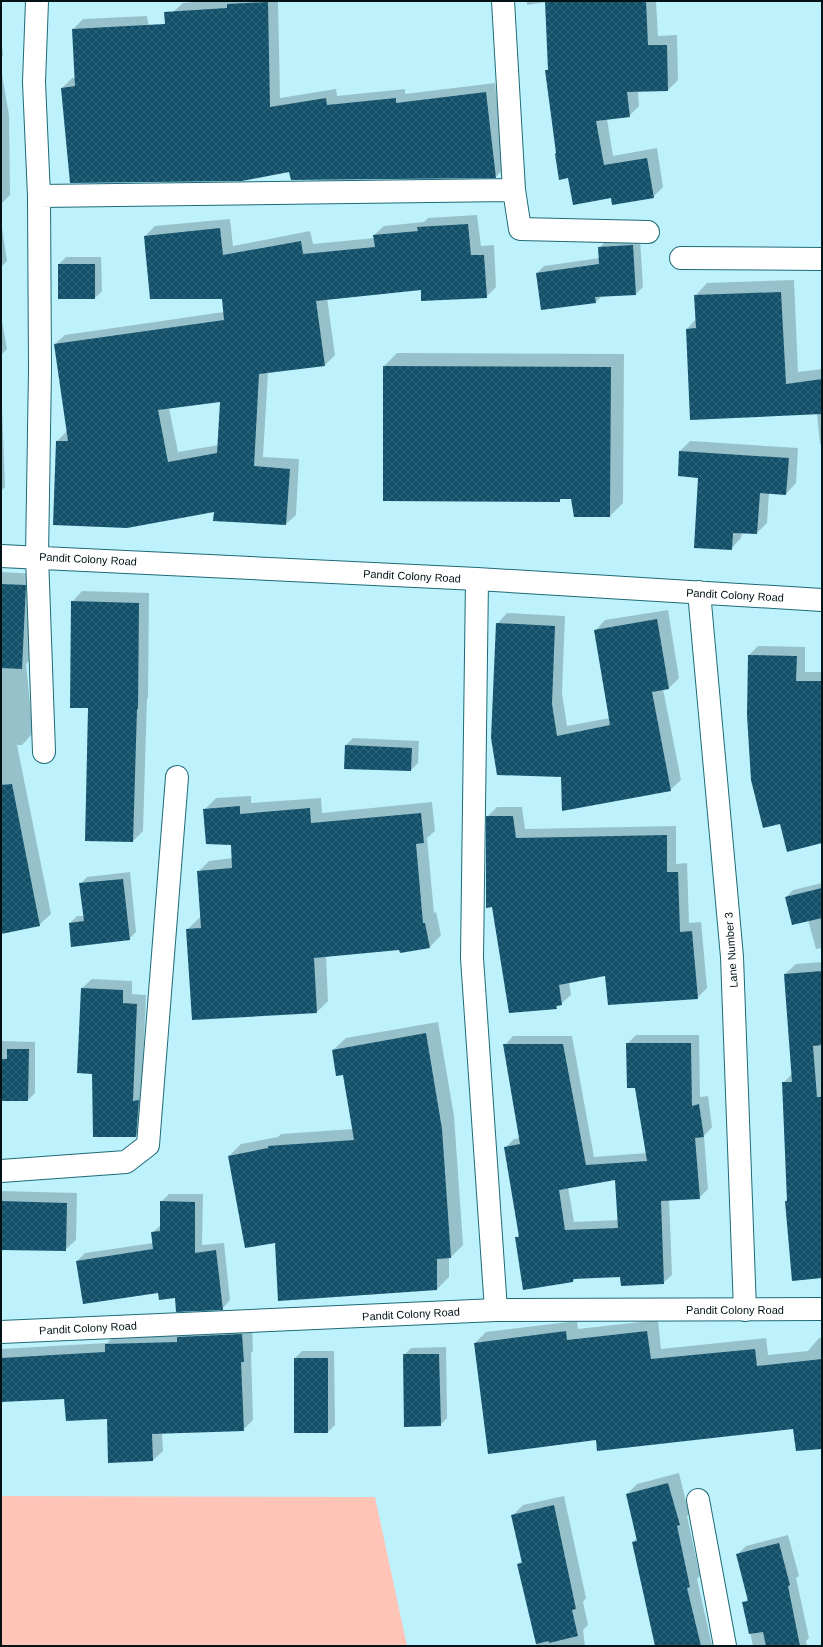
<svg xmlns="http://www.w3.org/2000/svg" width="823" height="1647" font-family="Arial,sans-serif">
<defs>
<pattern id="building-cross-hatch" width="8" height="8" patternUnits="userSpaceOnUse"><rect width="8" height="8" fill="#13516b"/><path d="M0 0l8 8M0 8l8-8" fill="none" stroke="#33667b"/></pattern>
</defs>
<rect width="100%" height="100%" fill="#bdf2fd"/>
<!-- park -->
<path fill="#fec4b8" d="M 1,1496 L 375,1497 L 407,1646 L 1,1646 Z"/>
<!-- shadow -->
<path fill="#0003" fill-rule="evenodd" d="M 204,1 L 278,1 L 280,98 L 336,89 L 337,96 L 405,89 L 405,94 L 495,83 L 505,167 L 496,177 L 290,171 L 71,182 L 62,88 L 72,78 L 76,78 L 73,29 L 83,19 L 147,16 L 161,95 L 173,12 L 183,3 Z
M 527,1 L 656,1 L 658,36 L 677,35 L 678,80 L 668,90 L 638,91 L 639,106 L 629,116 L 607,119 L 613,156 L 657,148 L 663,187 L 653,197 L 569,177 L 557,153 L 546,71 L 549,69 L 546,2 L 527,5 Z
M 1,36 L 3,55 L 1,57 Z
M 1,69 L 9,115 L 10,195 L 1,204 Z
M 477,215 L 481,246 L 494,245 L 496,287 L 486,297 L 422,289 L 327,298 L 335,355 L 325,365 L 268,372 L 263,457 L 299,459 L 296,515 L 286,524 L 215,511 L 57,441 L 67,431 L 55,344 L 65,335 L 224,312 L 223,298 L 145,236 L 155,226 L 230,219 L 233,246 L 310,231 L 313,244 L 375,238 L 374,235 L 384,226 L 424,222 L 428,218 ZM 221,401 L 219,445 L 178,452 L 169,408 Z
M 1,221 L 7,261 L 1,267 Z
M 640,239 L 643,287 L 636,294 L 602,296 L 596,302 L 537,273 L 544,266 L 600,258 L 599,248 L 606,241 Z
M 66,257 L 101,257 L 102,291 L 95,298 L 59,264 Z
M 794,280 L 798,372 L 822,369 L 822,444 L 820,444 L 817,414 L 687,329 L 696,319 L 695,296 L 707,283 Z
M 1,316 L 7,349 L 1,355 Z
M 397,353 L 624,354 L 623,503 L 610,516 L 572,497 L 562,498 L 559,501 L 384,366 Z
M 1,380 L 5,487 L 1,491 Z
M 690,441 L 798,448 L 796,483 L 786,494 L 769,493 L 767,523 L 757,533 L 742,532 L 741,538 L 731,549 L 700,477 L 680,451 Z
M 1,572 L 36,574 L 32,657 L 26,664 L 33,733 L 22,745 L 17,745 L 51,914 L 39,925 L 1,933 Z
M 82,591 L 149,593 L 148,697 L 147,699 L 143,831 L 133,841 L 89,707 L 72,602 Z
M 668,610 L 679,678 L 669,688 L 663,689 L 681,780 L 670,790 L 562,776 L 497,624 L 507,613 L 565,616 L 562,693 L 567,726 L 610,718 L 595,631 L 605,620 Z
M 758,646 L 805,647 L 805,672 L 822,672 L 822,842 L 748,715 L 749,655 Z
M 353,738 L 419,741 L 418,763 L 411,770 L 346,745 Z
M 251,796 L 251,803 L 321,798 L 322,813 L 432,802 L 435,831 L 427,838 L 434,913 L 436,912 L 441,935 L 430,947 L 400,952 L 400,949 L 326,956 L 328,1001 L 317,1012 L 193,1019 L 187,930 L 199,918 L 202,918 L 198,872 L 209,861 L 233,858 L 232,844 L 204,810 L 216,798 Z
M 497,807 L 522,807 L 525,829 L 676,826 L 676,864 L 687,863 L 689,923 L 701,922 L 707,988 L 697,998 L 606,975 L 569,982 L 571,995 L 556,1008 L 487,817 Z
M 130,872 L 136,932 L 129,939 L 70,923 L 77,916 L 84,916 L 80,884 L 87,877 Z
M 822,883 L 822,948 L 816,949 L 808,920 L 786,897 L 793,890 Z
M 822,962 L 822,1277 L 786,1201 L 788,1199 L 783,1083 L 793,1073 L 785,974 L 796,964 Z
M 92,979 L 132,981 L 132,994 L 146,995 L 142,1092 L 145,1126 L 136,1136 L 93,1073 L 82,988 Z
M 438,1022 L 454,1116 L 463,1245 L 451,1257 L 449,1257 L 449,1277 L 437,1289 L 275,1241 L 229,1156 L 241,1144 L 278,1137 L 281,1134 L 353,1129 L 343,1073 L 333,1050 L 346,1038 Z
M 636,1035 L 699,1035 L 700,1097 L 708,1096 L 712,1127 L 704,1136 L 708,1189 L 699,1198 L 669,1199 L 672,1275 L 663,1283 L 621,1276 L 577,1278 L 573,1281 L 516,1238 L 520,1234 L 506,1147 L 514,1139 L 520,1138 L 505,1045 L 513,1036 L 572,1036 L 594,1157 L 647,1153 L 627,1044 ZM 616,1179 L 619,1220 L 574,1222 L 568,1187 Z
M 1,1041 L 35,1042 L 35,1093 L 28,1100 L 1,1100 Z
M 1,1191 L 77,1193 L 76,1240 L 65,1250 L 1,1249 Z
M 169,1194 L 203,1194 L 202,1245 L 224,1243 L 230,1300 L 222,1309 L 159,1291 L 77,1261 L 85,1253 L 153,1243 L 152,1233 L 161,1225 L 161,1202 Z
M 658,1320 L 661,1349 L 766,1338 L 768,1355 L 808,1351 L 819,1338 L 822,1338 L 822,1448 L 793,1428 L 597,1439 L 475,1343 L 486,1332 L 577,1321 L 578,1329 Z
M 252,1324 L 253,1351 L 251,1353 L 253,1420 L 243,1430 L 162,1433 L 163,1451 L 153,1460 L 108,1418 L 65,1398 L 1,1401 L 1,1349 L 107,1343 L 116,1334 Z
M 446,1347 L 447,1418 L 440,1425 L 404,1355 L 411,1348 Z
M 302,1351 L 334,1351 L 335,1425 L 328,1432 L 295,1432 L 295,1358 Z
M 679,1473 L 689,1514 L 687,1516 L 700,1576 L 697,1579 L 712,1646 L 666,1646 L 633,1542 L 637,1538 L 627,1494 L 637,1484 Z
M 564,1496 L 586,1598 L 583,1602 L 588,1625 L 583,1630 L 585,1646 L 537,1646 L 518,1564 L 523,1560 L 512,1516 L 523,1505 Z
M 788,1535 L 799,1576 L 796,1578 L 809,1638 L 806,1641 L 807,1646 L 753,1646 L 744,1603 L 749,1598 L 737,1555 L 746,1546 Z"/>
<!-- building -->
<path fill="url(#building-cross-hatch)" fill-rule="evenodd" d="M 545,1 L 646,1 L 648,45 L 667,45 L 668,91 L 627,92 L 630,117 L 596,121 L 604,165 L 647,158 L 654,198 L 612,205 L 611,198 L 573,205 L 568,178 L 559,180 L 555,154 L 556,153 L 545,70 L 548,70 Z
M 268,2 L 270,107 L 326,98 L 327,105 L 396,98 L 396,103 L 486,92 L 496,178 L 291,180 L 289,172 L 242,181 L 70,183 L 61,88 L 75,86 L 72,29 L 165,24 L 164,12 L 227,8 L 227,4 Z
M 468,224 L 471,255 L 484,255 L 487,298 L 421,301 L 421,290 L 316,301 L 325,366 L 259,374 L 254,466 L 290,469 L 286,525 L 213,521 L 214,512 L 127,528 L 53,525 L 56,441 L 68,441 L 54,344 L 224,320 L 222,299 L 150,299 L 144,236 L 220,228 L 223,255 L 301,241 L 303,254 L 375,247 L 373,235 L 418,231 L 417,227 ZM 220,402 L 217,453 L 168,462 L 158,410 Z
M 633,245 L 636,295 L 595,297 L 596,303 L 541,310 L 536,273 L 599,264 L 598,247 Z
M 58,264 L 95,264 L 95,299 L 58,299 Z
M 781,292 L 786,384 L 822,379 L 822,414 L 690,420 L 686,329 L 696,328 L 694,295 Z
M 383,366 L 611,367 L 610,517 L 574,517 L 571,499 L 560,499 L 560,502 L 383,501 Z
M 679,451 L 789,458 L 786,495 L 760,493 L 757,534 L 733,533 L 732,550 L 694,548 L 698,478 L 678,476 Z
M 1,584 L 26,585 L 22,669 L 1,668 Z
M 71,601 L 139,603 L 138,709 L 137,709 L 133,842 L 85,841 L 88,708 L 70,708 Z
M 657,619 L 669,689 L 652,692 L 671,791 L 562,811 L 561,777 L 497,775 L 491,738 L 496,623 L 555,626 L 552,704 L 557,736 L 610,725 L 594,630 Z
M 748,655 L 797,656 L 796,681 L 822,681 L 822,843 L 787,852 L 780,824 L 763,828 L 751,780 L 747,715 Z
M 345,745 L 412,748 L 411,771 L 344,769 Z
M 12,784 L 40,926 L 1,934 L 1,785 Z
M 240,806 L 240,814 L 310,808 L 311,823 L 421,813 L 424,843 L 416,844 L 423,923 L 425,923 L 430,948 L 400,953 L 399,950 L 314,958 L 317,1013 L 192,1020 L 186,929 L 201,928 L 197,871 L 232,868 L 231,845 L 206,844 L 203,809 Z
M 486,816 L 513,816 L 516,838 L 667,835 L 667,872 L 678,872 L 680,932 L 692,931 L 698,999 L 608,1005 L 605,976 L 559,985 L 562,1005 L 556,1006 L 557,1009 L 509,1013 L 492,907 L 486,908 Z
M 123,879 L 130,940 L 71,947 L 69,923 L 84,921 L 79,883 Z
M 822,888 L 822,918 L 792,925 L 785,897 Z
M 822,971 L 822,1045 L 813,1046 L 817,1097 L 822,1097 L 822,1278 L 792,1281 L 785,1201 L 787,1201 L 782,1082 L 792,1082 L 784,974 Z
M 81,988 L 123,990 L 123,1003 L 137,1004 L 133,1101 L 139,1100 L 136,1137 L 93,1137 L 92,1074 L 77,1073 Z
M 426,1033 L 442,1129 L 451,1258 L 437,1259 L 437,1290 L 278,1301 L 275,1243 L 245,1248 L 228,1156 L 268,1148 L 268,1146 L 354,1140 L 343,1075 L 336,1076 L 332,1050 Z
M 626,1043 L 691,1043 L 692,1106 L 699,1104 L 704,1137 L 695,1138 L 700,1199 L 661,1201 L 664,1284 L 621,1286 L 620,1277 L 573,1279 L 573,1282 L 523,1290 L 515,1237 L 519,1237 L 504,1147 L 520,1144 L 503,1044 L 563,1044 L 586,1165 L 647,1161 L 635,1088 L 627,1088 ZM 615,1180 L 618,1228 L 565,1230 L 559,1190 Z
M 7,1049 L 29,1049 L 28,1101 L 1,1101 L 1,1059 L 7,1059 Z
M 1,1201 L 67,1203 L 66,1251 L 1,1250 Z
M 160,1201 L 195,1202 L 195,1253 L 216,1250 L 223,1310 L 176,1312 L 175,1298 L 159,1300 L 158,1293 L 83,1304 L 76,1261 L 153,1249 L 151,1232 L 160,1231 Z
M 566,1331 L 567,1340 L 647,1331 L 651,1359 L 755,1349 L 757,1366 L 822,1359 L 822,1449 L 796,1451 L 793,1429 L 597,1451 L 596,1440 L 488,1454 L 474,1343 Z
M 242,1334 L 244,1362 L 241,1362 L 244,1431 L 152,1434 L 153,1461 L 108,1463 L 107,1419 L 66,1421 L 64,1399 L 1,1402 L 1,1358 L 105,1352 L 105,1344 L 177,1342 L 177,1337 Z
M 403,1354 L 439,1354 L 441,1426 L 404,1427 Z
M 294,1358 L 328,1358 L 328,1433 L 294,1433 Z
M 668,1483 L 680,1525 L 677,1526 L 690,1587 L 687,1588 L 701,1646 L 655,1646 L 632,1542 L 637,1541 L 626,1494 Z
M 554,1505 L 576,1609 L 572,1610 L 578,1636 L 549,1643 L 549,1641 L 536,1644 L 517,1564 L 522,1563 L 511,1515 Z
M 779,1543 L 790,1585 L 788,1586 L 800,1646 L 766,1646 L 763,1632 L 749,1634 L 742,1602 L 748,1601 L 736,1554 Z"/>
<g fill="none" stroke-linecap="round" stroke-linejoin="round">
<defs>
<path id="street" d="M 37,1 L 34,82 L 39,196 L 40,369 L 37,556 L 44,752
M 514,190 L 520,229 L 648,232
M 39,196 L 514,190 L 503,1
M 681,258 L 822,259
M 1,556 L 477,579 L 822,600
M 477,579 L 472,958 L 496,1310
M 699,592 L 732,957 L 745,1310
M 1,1171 L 126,1162 L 148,1145 L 177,777
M 698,1500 L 725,1646"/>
<path id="secondary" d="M 1,1332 L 496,1310 L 822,1309"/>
</defs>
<!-- street casing -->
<use href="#street" stroke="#1e6a78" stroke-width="24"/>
<!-- secondary casing -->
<use href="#secondary" stroke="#1e6a78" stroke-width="24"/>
<!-- street -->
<use href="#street" stroke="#fff" stroke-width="22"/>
<!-- secondary -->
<use href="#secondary" stroke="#fff" stroke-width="22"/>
</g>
<g text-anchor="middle" stroke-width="4" stroke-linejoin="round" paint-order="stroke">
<!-- street labels -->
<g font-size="11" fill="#011317" stroke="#fff">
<text transform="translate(88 559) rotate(3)" y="4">Pandit Colony Road</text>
<text transform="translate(412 576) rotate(3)" y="4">Pandit Colony Road</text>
<text transform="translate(735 595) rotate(3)" y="4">Pandit Colony Road</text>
<text transform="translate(731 950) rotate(-94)" y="4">Lane Number 3</text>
<text x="735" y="1314">Pandit Colony Road</text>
<text transform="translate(411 1314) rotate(-3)" y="4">Pandit Colony Road</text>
<text transform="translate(88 1328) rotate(-3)" y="4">Pandit Colony Road</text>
</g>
</g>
<!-- border -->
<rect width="823" height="1647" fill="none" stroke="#011317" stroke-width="4"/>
</svg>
